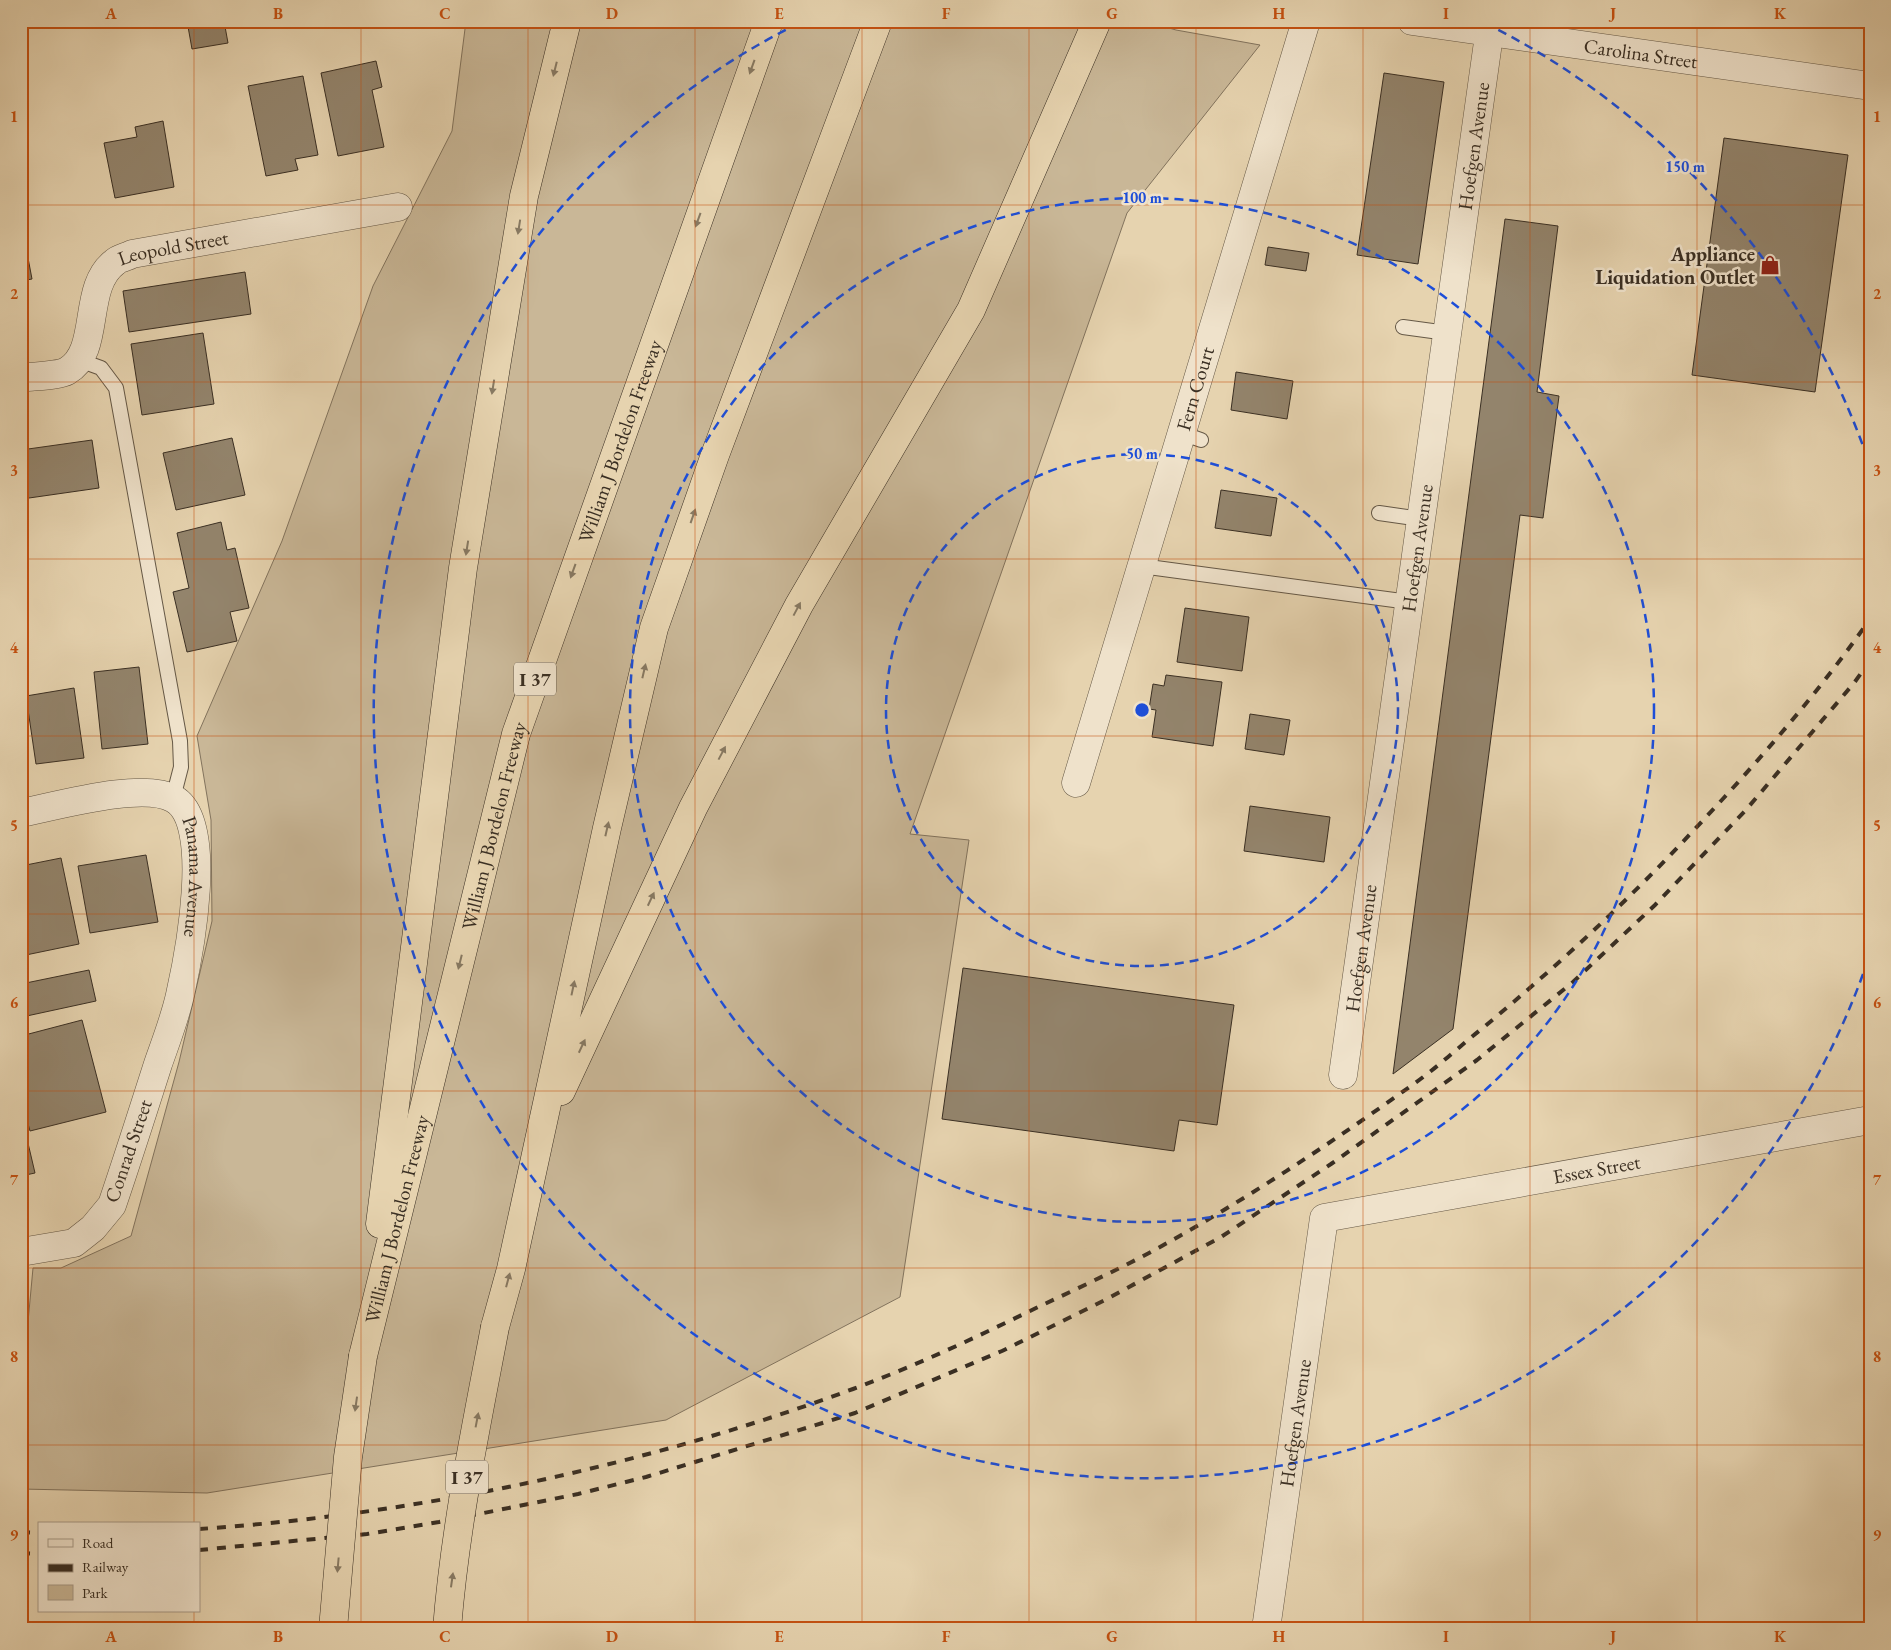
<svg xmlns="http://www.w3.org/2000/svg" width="1891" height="1650" font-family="'EB Garamond',serif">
<rect width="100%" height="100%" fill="#e6d3af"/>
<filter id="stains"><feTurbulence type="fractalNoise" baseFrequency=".004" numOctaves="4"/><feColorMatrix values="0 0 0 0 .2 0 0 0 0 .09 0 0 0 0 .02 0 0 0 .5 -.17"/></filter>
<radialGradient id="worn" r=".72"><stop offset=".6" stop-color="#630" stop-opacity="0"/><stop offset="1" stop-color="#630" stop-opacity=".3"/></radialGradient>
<!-- green -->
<path fill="#c9b797" stroke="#82735d" d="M 466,21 L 1145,21 L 1176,30 L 1260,45 L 1127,213 L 910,834 L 969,840 L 900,1297 L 666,1420 L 207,1493 L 21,1489 L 21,1398 L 33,1268 L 61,1268 L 131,1236 L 179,1062 L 212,921 L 211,820 L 197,736 L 282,541 L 373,286 L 452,131 Z"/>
<!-- building -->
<path fill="#93846c" stroke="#3a2f23" d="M 187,21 L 224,21 L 228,43 L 192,49 Z
M 376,61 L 382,87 L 372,90 L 384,147 L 338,156 L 321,73 Z
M 1384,73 L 1444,82 L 1418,264 L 1357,255 Z
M 303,76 L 318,155 L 295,159 L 298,170 L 266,176 L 248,86 Z
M 163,121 L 174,187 L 115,198 L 104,143 L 137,137 L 135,127 Z
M 1724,138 L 1848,155 L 1815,392 L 1692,375 Z
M 1505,219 L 1558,226 L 1537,392 L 1559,396 L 1543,518 L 1520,515 L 1453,1029 L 1393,1074 Z
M 21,221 L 32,279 L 21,281 Z
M 1268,247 L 1309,253 L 1306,271 L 1265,265 Z
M 245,272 L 251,314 L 129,332 L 123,291 Z
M 203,333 L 214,404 L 142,415 L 131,344 Z
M 1236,372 L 1293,381 L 1287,419 L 1231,410 Z
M 232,438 L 245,495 L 176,510 L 163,453 Z
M 92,440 L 99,488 L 22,499 L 21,450 Z
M 1221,490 L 1277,498 L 1271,536 L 1215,528 Z
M 221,522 L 227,550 L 235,548 L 249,608 L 230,612 L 237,641 L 187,652 L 173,592 L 189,588 L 177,533 Z
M 1185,608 L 1249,617 L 1242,671 L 1177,662 Z
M 139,667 L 148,744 L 102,749 L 94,672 Z
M 1166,675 L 1222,682 L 1213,746 L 1152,737 L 1156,710 L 1149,709 L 1153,684 L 1164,686 Z
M 74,688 L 84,758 L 36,764 L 26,696 Z
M 1250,714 L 1290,720 L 1284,755 L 1245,749 Z
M 1250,806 L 1330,817 L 1324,862 L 1244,851 Z
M 146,855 L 158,922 L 90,933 L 78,866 Z
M 61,858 L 79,944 L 21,956 L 21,866 Z
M 963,968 L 1234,1005 L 1217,1125 L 1179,1120 L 1174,1151 L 942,1119 Z
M 89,970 L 96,1001 L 22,1017 L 21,984 Z
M 82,1020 L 106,1112 L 30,1131 L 21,1097 L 21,1036 Z
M 21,1126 L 24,1126 L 35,1173 L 21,1176 Z"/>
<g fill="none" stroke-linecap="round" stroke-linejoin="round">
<defs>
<path id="lane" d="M 1403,327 L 1447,333
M 79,360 L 101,368 L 116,388 L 180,741 L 181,767 L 173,798
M 1181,433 L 1201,440
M 1379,513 L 1421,519
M 1141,566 L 1409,602"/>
<g id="street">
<path id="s1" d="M 1412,21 L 1870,86"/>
<path id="s2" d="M 21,378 C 32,376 58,376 67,371 C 102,351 81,287 115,262 C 119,258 127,257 132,254 L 398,207"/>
<path id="s3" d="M 1076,783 L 1306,21"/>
<path id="s4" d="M 21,813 C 57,806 143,781 174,799 C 215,822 189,955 180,995 C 175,1018 166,1041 158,1064 C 143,1111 128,1158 112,1205 L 93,1228 L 74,1243 L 21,1252"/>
<path id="s5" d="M 1343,1075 L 1491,21"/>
<path id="s6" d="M 1266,1629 L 1324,1218 L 1870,1120"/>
</g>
<g id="highway">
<path d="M 561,1091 L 693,808 L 799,605 L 971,310 L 1097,21"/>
<path d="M 380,1224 L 463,568 L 524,196 L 567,21"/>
<path d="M 495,1327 L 511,1269 L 607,828 L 654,628 L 715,455 L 878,21"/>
<path id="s7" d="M 363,1356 L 516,734 L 769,21"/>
</g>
</defs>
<!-- lane casing -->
<use href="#lane" stroke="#655846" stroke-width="16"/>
<!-- street casing -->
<use href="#street" stroke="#655846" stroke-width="29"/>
<!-- highway casing -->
<use href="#highway" stroke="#3a2f23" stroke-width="29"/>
<!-- lane -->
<use href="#lane" stroke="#efe2cb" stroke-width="14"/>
<!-- street -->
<use href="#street" stroke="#efe2cb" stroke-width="28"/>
<!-- highway -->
<use href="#highway" stroke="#e6d3af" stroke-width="28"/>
<!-- rail -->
<path stroke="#3a2f23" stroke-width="4" stroke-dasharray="9 9" stroke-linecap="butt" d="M 199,1529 C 421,1514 644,1466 853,1389 C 915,1366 975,1338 1034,1309 C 1072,1291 1111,1273 1149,1253 C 1241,1203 1330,1144 1415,1083 C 1439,1066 1461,1045 1484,1027 C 1558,965 1627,902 1693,831 C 1756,764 1817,695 1870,619
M 21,1532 L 39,1533
M 199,1550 L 367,1534 L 439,1522 L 578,1494 L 646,1477 L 855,1413 L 1002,1351 L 1105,1300 L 1221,1237 L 1331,1164 L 1477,1060 L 1573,982 L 1655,905 L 1745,811 L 1854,683 L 1870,661
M 21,1553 L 39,1554"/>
<defs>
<path id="highway-bridge" d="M 333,1629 L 348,1457 L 363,1356
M 447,1629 C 455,1527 476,1427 495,1327"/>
</defs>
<!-- highway-bridge casing -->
<use href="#highway-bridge" stroke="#3a2f23" stroke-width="29" stroke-linecap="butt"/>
<!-- highway-bridge -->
<use href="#highway-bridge" stroke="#e6d3af" stroke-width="28"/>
</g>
<!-- one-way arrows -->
<defs><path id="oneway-solid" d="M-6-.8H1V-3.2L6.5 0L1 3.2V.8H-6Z" transform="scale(1.25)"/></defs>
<g fill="#877962">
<use href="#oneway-solid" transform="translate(752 67) rotate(110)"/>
<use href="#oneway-solid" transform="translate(555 69) rotate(104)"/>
<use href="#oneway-solid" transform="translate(698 220) rotate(110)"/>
<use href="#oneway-solid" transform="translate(519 227) rotate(99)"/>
<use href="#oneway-solid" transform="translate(493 387) rotate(99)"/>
<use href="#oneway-solid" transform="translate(693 516) rotate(-71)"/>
<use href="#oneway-solid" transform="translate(467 548) rotate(99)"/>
<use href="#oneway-solid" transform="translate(573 571) rotate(110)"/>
<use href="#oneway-solid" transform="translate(797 609) rotate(-62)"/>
<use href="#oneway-solid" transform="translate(644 671) rotate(-77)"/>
<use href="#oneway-solid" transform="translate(722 753) rotate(-62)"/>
<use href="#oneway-solid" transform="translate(607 829) rotate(-77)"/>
<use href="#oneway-solid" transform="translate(651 899) rotate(-65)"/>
<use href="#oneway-solid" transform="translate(460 962) rotate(104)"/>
<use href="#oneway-solid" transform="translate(573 988) rotate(-78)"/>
<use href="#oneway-solid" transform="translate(582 1046) rotate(-65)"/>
<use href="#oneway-solid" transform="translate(508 1280) rotate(-75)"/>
<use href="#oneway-solid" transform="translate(356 1404) rotate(98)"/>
<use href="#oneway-solid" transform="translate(477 1420) rotate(-79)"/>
<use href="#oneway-solid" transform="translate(338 1565) rotate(95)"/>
<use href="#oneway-solid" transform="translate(452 1580) rotate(-82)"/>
</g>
<!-- grid -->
<path fill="none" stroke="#c55111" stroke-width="1" stroke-opacity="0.55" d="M 194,21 L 194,1524M 361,21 L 361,1629M 528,21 L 528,1629M 695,21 L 695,1629M 862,21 L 862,1629M 1029,21 L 1029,1629M 1196,21 L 1196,1629M 1363,21 L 1363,1629M 1530,21 L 1530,1629M 1697,21 L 1697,1629M 21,205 L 1870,205M 21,382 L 1870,382M 21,559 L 1870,559M 21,736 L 1870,736M 21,914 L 1870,914M 21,1091 L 1870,1091M 21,1268 L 1870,1268M 21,1445 L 1870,1445M 194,1611 L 194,1629"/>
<!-- distance rings -->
<g fill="none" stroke="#1d4ed8" stroke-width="2.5" stroke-dasharray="9 6">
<circle cx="1142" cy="710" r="256"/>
<circle cx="1142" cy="710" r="512"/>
<path d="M1868 960A768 768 0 1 1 799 23M1485 23A768 768 0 0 1 1868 460"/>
</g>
<!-- icons -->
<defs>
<symbol id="shop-bare" viewBox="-9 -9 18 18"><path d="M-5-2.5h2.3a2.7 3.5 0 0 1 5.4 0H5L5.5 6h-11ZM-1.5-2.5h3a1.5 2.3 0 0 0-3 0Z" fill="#8f2418" stroke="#efe2cb" stroke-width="2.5" paint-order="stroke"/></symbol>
</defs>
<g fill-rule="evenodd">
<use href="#shop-bare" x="1756" y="251" width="28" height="28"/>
</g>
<g text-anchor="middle" stroke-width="5" stroke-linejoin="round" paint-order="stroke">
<!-- shield labels -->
<g fill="#efe2cb" stroke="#706555" stroke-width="1">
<rect x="514" y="662.5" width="42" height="33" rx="4"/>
<rect x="446" y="1460.5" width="42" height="33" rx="4"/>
</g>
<g font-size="19" font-weight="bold" fill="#3a2f23">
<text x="535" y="686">I 37</text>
<text x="467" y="1484">I 37</text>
</g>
<!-- street labels -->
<g font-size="20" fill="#3a2f23" stroke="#efe2cb">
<text dy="7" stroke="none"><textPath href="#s1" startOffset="231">Carolina Street</textPath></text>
<text dy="7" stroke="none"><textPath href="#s5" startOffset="938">Hoefgen Avenue</textPath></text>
<text dy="7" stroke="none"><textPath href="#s2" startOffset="230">Leopold Street</textPath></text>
<text dy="7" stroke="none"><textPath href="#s3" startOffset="412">Fern Court</textPath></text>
<text dy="7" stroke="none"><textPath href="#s7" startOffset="951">William J Bordelon Freeway</textPath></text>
<text dy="7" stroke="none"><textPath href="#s5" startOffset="532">Hoefgen Avenue</textPath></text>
<text dy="7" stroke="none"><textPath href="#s7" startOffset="546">William J Bordelon Freeway</textPath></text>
<text dy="7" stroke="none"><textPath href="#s4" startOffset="240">Panama Avenue</textPath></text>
<text dy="7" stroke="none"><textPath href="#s5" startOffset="128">Hoefgen Avenue</textPath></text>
<text transform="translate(128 1151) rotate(-71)" y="7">Conrad Street</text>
<text dy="7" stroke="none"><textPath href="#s6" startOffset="692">Essex Street</textPath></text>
<text dy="7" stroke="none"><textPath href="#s7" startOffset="141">William J Bordelon Freeway</textPath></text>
<text dy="7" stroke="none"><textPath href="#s6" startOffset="208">Hoefgen Avenue</textPath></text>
</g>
<!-- poi labels -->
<g font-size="20" font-weight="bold" fill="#3a2f23" stroke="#efe2cb" text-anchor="end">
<text x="1755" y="261">Appliance<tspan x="1755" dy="23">Liquidation Outlet</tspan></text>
</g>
</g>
<circle cx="1142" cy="710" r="8" fill="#1d4ed8" stroke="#efe2cb" stroke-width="2.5"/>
<g font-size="15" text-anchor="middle" font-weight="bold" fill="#1d4ed8" stroke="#efe2cb" stroke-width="5" stroke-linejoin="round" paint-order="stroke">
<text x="1685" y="172">150 m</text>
<text x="1142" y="203">100 m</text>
<text x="1142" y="459">50 m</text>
</g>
<!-- margin -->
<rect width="1891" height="1650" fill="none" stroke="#e6d3af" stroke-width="55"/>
<!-- legend -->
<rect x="38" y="1522" width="162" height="90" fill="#efe2cb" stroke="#a79a88"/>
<rect x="48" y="1539" width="25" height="8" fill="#efe2cb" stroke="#a79a88"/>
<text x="82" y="1548" font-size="15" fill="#3a2f23">Road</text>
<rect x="48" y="1564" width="25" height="8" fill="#3a2f23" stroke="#a79a88"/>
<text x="82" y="1572" font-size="15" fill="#3a2f23">Railway</text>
<rect x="48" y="1585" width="25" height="15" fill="#c9b797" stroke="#a79a88"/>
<text x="82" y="1598" font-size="15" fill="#3a2f23">Park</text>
<rect x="28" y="28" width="1836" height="1594" fill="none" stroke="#c55111" stroke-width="2"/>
<g font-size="16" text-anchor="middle" font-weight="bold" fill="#c55111">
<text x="111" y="19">A</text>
<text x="278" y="19">B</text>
<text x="445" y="19">C</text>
<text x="612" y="19">D</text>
<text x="779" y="19">E</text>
<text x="946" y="19">F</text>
<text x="1112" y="19">G</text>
<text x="1279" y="19">H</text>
<text x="1446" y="19">I</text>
<text x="1613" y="19">J</text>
<text x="1780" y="19">K</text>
<text x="14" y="122">1</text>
<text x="1877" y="122">1</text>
<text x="14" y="299">2</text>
<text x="1877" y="299">2</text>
<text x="14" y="476">3</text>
<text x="1877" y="476">3</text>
<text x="14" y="653">4</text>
<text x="1877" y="653">4</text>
<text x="14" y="831">5</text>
<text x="1877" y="831">5</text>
<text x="14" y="1008">6</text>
<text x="1877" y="1008">6</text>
<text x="14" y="1185">7</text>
<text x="1877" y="1185">7</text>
<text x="14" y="1362">8</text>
<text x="1877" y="1362">8</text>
<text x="14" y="1540">9</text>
<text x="1877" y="1540">9</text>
<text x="111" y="1642">A</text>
<text x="278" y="1642">B</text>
<text x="445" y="1642">C</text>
<text x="612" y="1642">D</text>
<text x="779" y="1642">E</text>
<text x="946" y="1642">F</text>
<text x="1112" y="1642">G</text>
<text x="1279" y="1642">H</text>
<text x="1446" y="1642">I</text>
<text x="1613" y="1642">J</text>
<text x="1780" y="1642">K</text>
</g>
<rect width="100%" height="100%" filter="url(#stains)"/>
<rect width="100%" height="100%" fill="url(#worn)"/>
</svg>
